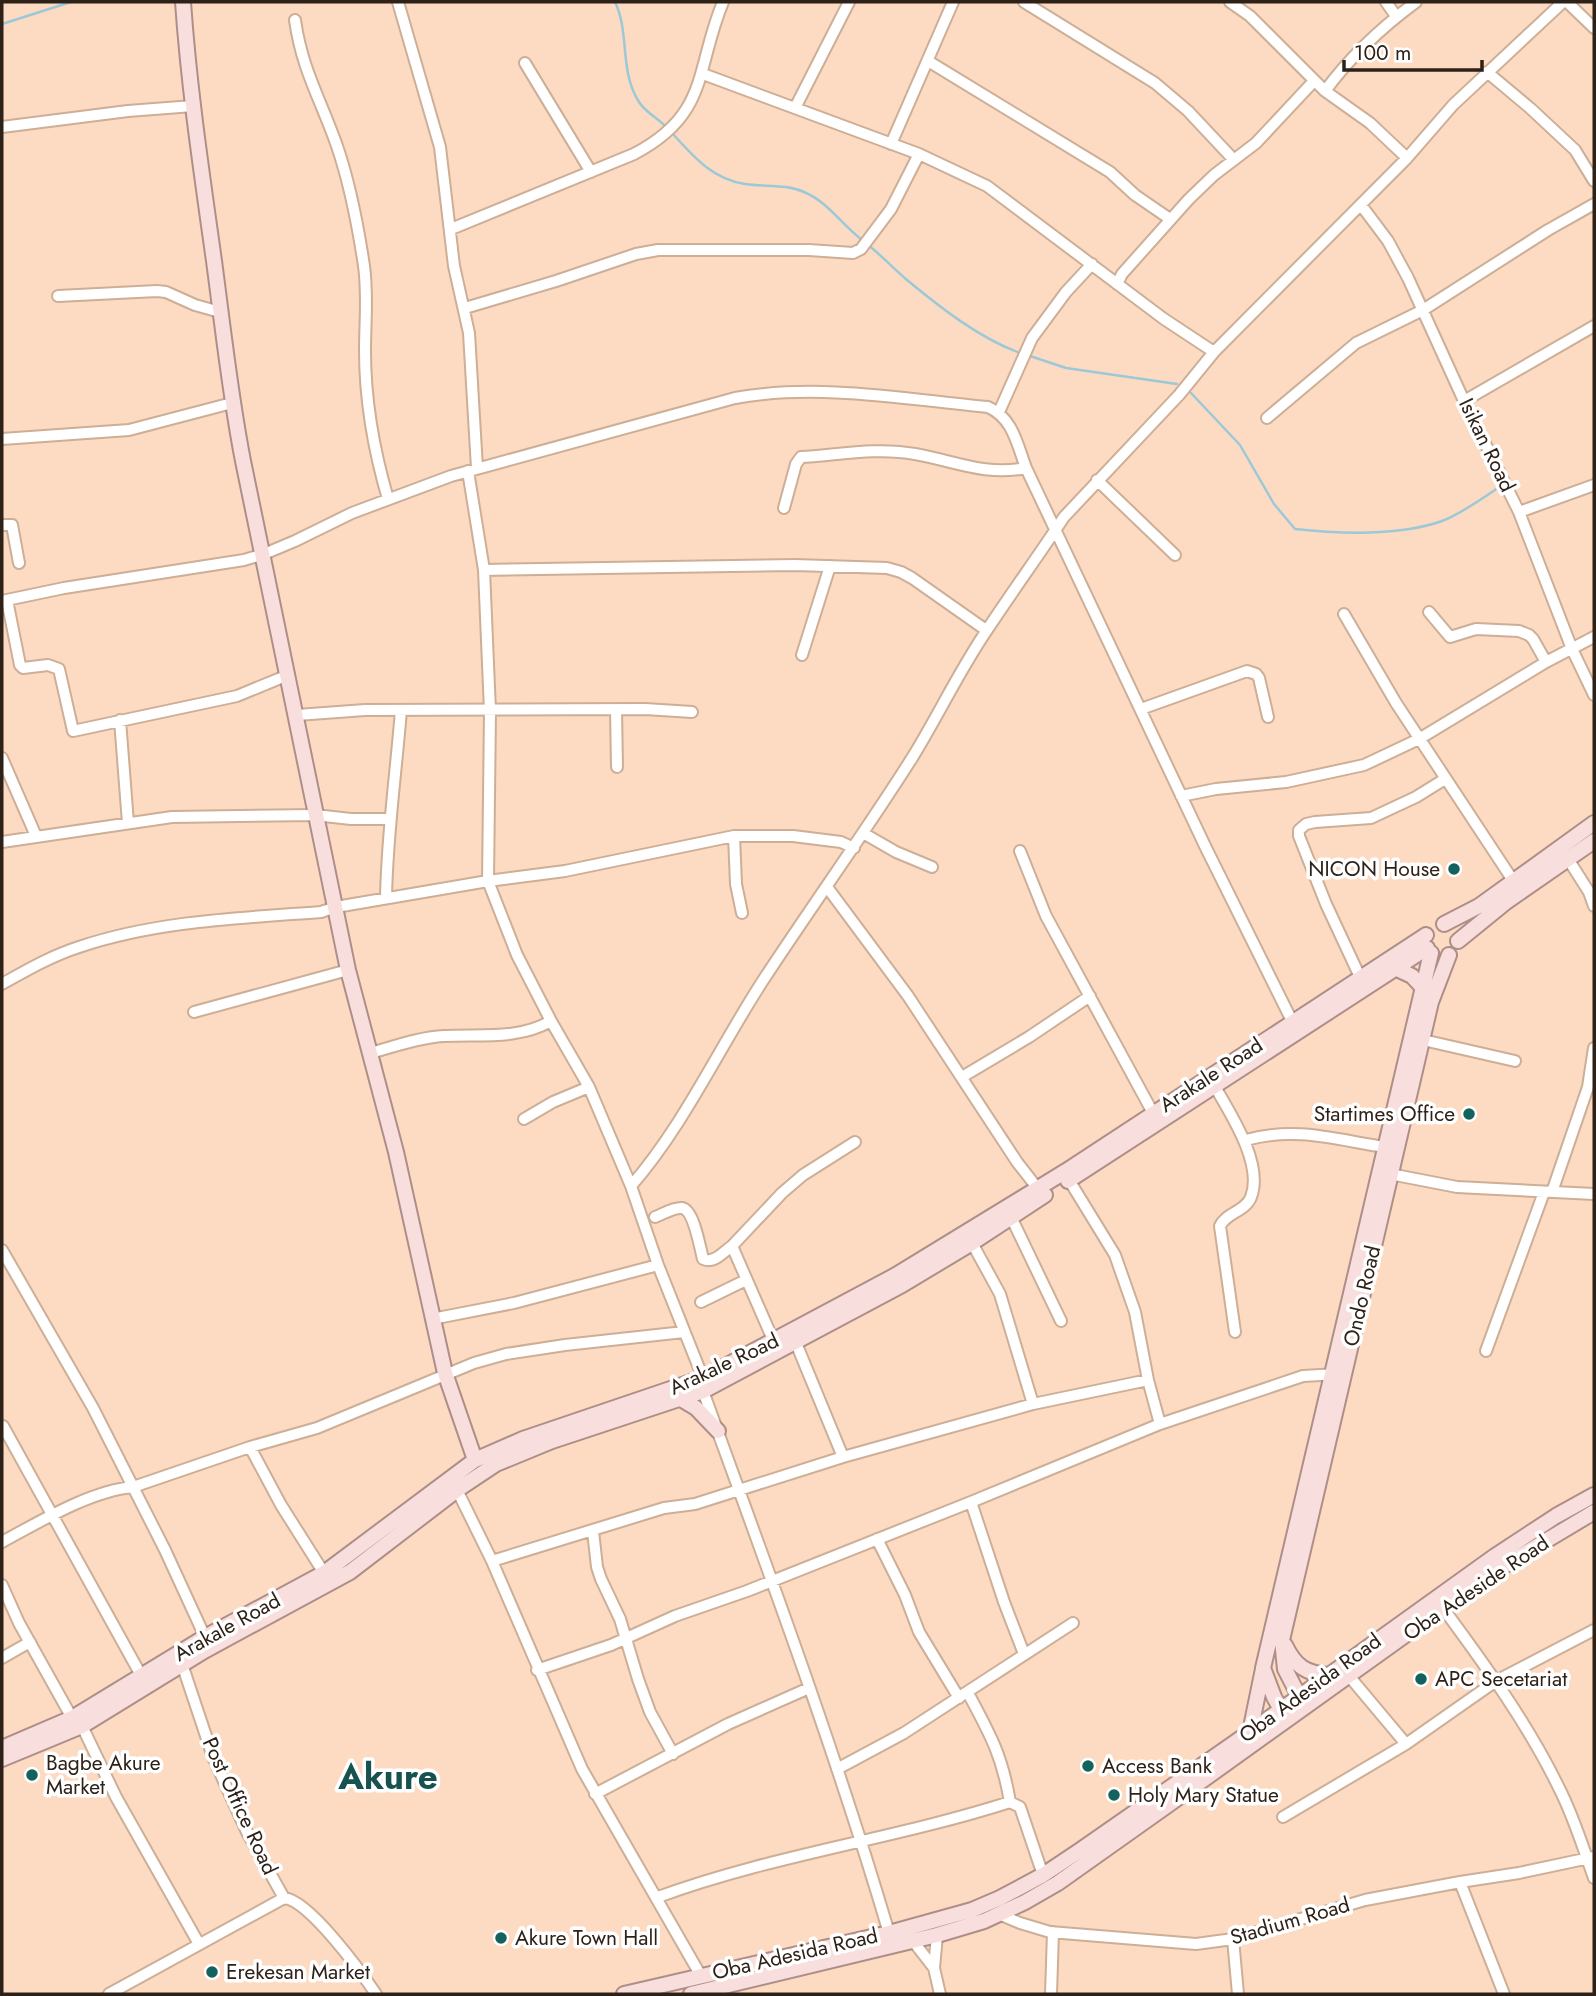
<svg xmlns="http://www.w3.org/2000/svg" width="1596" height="1996" font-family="Jost,sans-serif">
<rect width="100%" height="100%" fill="#fddbc3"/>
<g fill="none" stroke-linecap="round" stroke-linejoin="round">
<!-- stream -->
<path stroke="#9cc8d7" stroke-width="2.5" d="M 615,2 C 630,33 619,71 639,102 C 645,112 659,119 667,128
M 2,24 L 71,2
M 672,133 C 693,156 712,179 745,184 C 765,187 786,184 804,192 C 828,202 841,224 862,240
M 867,244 C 881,255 893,268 907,280 C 941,308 979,338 1020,353
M 1027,355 L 1066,368 L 1177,384
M 1191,393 L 1240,445 L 1274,504 L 1295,529 C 1339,534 1400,536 1442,521 C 1461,514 1481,499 1498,488"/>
<defs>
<path id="minor" d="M 398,2 L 440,147 L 454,266 L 469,333 L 477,468
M 1024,2 L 1155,83 L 1188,111 L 1234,160
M 1230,2 L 1250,16 L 1325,91 L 1370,123 L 1407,158
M 1386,2 L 1396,16
M 1567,2 L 1594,28
M 295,20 C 302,70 321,100 337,146 C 350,184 358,226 364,266 C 368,294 365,323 365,351 C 365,402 374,451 388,499
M 928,61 L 1110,172 L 1135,195 L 1170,219
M 525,63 L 591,172
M 1487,72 L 1530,108 L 1575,150 L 1594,181
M 703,74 L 919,154 L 987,186 L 1164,319 L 1214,352
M 1325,91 C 1350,57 1382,27 1416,2
M 795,108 L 849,2
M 2,127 L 128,111 L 193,106
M 891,144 L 953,2
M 1361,205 L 1388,241 L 1408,278 L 1464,401 L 1519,512 L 1572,649 L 1594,695
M 451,229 L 634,154 C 710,114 695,69 723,2
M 1117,284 L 1122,274 L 1189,199 L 1214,175 L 1256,143 L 1314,81
M 58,296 L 157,291 L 166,292 L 195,305 L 220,312
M 465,308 L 556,281 L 636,254 L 658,250 L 809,250 L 853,253 L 861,249 L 891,209 L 919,154
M 1464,401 L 1594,326
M 999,412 L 1032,338 L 1066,292 L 1092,264
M 1267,418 L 1356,343 L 1423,310 L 1548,230 L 1594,204
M 2,439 L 129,430 L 232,403
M 1097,480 L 1175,555
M 784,508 L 796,464 L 801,457 C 837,455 878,447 915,454 C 955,461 984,476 1026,468
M 1519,512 L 1594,485
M 2,525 L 12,525 L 19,563
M 484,570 L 795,565 L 887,568 L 901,572 L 912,578 L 986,630
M 7,600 L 20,665 L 23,668 L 48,665 L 59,669 L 73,731 L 237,696 L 288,675
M 2,601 L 64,588 L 244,560 L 264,554 L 295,541 L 352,513 L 451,476 L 735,398 C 818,383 905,399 988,407 C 1013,418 1017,444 1026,468 L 1206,848 L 1292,1021
M 1429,612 L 1450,637 L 1476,629 L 1519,631 L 1529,635 L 1533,639 L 1546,662
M 1344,614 L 1396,703 L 1514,882
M 802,655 L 830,566
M 616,709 L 617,767
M 1141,709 L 1247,671 L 1256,674 L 1259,678 L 1268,717
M 297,715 L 365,710 L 645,709 L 692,712
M 120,720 L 128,823
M 2,758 L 36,836
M 1181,796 L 1216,789 L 1286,782 L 1364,765 L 1419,739 L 1546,662 L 1594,637
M 863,833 L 896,852 L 932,867
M 734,836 L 736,884 L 742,913
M 2,842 L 172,817 L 315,815 L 351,819 L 390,819
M 1020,851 L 1046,916 L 1153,1113
M 1568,859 L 1589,892 L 1594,906
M 827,887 L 908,996 L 1017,1162 L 1042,1194
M 386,898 C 387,835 396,773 401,710
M 1360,977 L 1326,904 L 1299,836 L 1299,830 L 1306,824 L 1315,822 L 1371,818 L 1416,797 L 1445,779
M 2,984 C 27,970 51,956 79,947 C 156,921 240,918 321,912 L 336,907 L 488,881 L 490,711 L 484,570 L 468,471
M 194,1012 L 348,970
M 1423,1040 L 1515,1061
M 370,1053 C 393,1047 420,1037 444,1036 C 481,1034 518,1040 551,1021
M 962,1077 L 1029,1037 L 1090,996
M 1214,1085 C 1230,1113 1264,1164 1251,1197 C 1246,1211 1226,1213 1220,1226 L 1235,1332
M 524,1119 L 553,1102 L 589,1087
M 1246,1140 C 1295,1126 1337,1140 1385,1147
M 1385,1173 L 1457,1187 L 1594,1194
M 631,1186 L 589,1087 L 551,1021 L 517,955 L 488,881 L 565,871 L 734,836 L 793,836 L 841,842 L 854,848
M 1552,1192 L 1588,1087 L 1594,1048
M 655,1217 C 663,1214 674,1207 682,1208 C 694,1210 700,1248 703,1259 C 714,1264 723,1252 732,1246
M 1011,1217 L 1061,1321
M 972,1243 L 1000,1294 L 1033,1404
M 2,1250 L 93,1408 L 165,1550 L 205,1637
M 701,1302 L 746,1280
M 432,1319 L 514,1303 L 658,1265
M 774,1342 L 732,1246 L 782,1193 L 803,1175 L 855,1142
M 1486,1351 L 1544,1192
M 703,1378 L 658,1265 L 631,1186 C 684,1125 718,1050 762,982 C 811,907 864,834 912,758 C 938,716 959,671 987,630 C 1012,592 1039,555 1064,517 L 1179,395 L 1214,352 L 1407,158 L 1453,105 L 1563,2
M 703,1391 C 768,1570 835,1750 889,1933
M 1160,1424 L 1303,1376 L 1338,1374
M 3,1426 L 142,1677
M 250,1447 L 281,1505 L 324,1573
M 843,1457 L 1033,1404 L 1148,1380 L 1135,1312 L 1115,1255 L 1069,1180
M 457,1490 L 492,1561 L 582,1769 L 701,1976
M 971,1502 L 1004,1602 L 1024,1654
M 593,1531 L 597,1567 L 601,1579 L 620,1619 L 638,1679 L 650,1712 L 673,1754
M 877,1539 L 905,1595 L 919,1632 L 959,1698
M 2,1542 C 41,1521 90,1491 133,1487 L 250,1447 L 317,1428 L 474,1363 L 506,1354 L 565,1345 L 684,1332
M 492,1561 L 664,1508 L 695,1504 L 843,1457 L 796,1343
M 2,1585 L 19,1623 L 72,1718
M 1443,1608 C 1485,1665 1528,1724 1559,1788 C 1574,1817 1583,1848 1594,1878
M 2,1658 L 30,1642
M 182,1664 L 213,1757 L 247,1832 L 284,1898 C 309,1900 361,1972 376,1994
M 537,1670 L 611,1645 L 675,1616 L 747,1591 L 971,1502 L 1160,1424 L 1148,1380
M 1349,1676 L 1406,1744
M 968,1693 C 990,1734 1002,1755 1010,1802
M 82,1726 L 116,1797 L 199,1944
M 837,1769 L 904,1733 L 1073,1623
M 595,1794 L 728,1724 L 809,1688
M 1283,1817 L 1406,1744 L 1496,1681 L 1594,1630
M 1460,1882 L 1519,1873 L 1594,1857
M 658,1897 C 772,1855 895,1839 1010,1802 L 1020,1807 L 1043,1875
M 1001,1915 L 1020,1923 L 1050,1932 L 1196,1944 L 1233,1939 L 1365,1900 L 1460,1882 L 1504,1994
M 937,1935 L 934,1968 L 940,1994
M 1233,1939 L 1238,1994
M 913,1941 L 934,1968
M 109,1994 L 284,1898
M 1051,1994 L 1053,1932"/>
<path id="major" d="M 183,2 C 189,89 202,175 214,261 C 223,328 230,395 243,461 L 348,970 L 396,1152 L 445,1373 L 475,1460
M 1444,924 L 1479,906 L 1594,823
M 1458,941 L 1506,902 L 1594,841
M 1395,968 L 1412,976 L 1423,988
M 1068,1181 L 1427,948
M 681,1399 L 696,1408 L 718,1431
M 1285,1645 C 1295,1666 1306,1674 1329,1675
M 1302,1702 L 1285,1669 L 1282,1640 L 1431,1002 L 1449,955
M 1284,1715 L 1274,1697 L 1263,1668 L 1431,953
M 1250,1732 L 1263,1669
M 2,1748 L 72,1718 L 205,1637 L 324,1573 L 475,1460 L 523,1439 L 703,1378 L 896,1275 L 1066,1171 L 1426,935
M 2,1759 L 82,1726 L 204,1651 L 350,1572 L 457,1490 L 496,1464 L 552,1441 L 703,1391 L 902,1285 L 972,1243 L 1045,1195
M 624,1994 L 889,1933 L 972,1910 L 1000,1898 L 1043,1875 L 1079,1851 L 1250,1732 L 1495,1556 L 1556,1516 L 1594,1495
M 691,1994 L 937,1935 L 984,1921 L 1025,1902 L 1058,1883 L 1168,1805 L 1443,1608 L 1502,1567 L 1594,1512"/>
</defs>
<!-- minor casing -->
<use href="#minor" stroke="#cdae96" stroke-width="14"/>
<!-- major casing -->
<use href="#major" stroke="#ae8e88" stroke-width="18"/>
<!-- minor -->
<use href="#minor" stroke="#fff" stroke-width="10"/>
<!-- major -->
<use href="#major" stroke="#f8dedc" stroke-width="14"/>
</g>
<!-- markers -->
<g fill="#13625e" stroke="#fff" stroke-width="2.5">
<circle cx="1454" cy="869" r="7"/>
<circle cx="1469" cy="1114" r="7"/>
<circle cx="1421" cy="1679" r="7"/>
<circle cx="1088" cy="1766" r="7"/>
<circle cx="32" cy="1775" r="7"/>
<circle cx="1114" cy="1795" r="7"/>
<circle cx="501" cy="1938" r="7"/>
<circle cx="212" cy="1972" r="7"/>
</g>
<g text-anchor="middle" stroke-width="7" stroke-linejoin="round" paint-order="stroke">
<!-- street labels -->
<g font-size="21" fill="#2d2118" stroke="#fff">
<text transform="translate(1487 445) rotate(64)" y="7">Isikan Road</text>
<text transform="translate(1211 1075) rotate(-33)" y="7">Arakale Road</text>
<text transform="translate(1362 1296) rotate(-77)" y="7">Ondo Road</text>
<text transform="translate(724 1364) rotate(-25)" y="7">Arakale Road</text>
<text transform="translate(1476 1588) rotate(-34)" y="7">Oba Adeside Road</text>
<text transform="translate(227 1627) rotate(-29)" y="7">Arakale Road</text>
<text transform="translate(1310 1688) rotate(-36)" y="7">Oba Adesida Road</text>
<text transform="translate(240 1806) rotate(65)" y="7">Post Office Road</text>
<text transform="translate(1290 1921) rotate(-16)" y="7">Stadium Road</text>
<text transform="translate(795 1954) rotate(-13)" y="7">Oba Adesida Road</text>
</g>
<!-- poi labels -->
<g font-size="21" fill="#2d2118" stroke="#fff" text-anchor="start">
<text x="1440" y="876" text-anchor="end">NICON House</text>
<text x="1455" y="1121" text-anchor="end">Startimes Office</text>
<text x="1435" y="1686">APC Secetariat</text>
<text x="46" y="1770">Bagbe Akure<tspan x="46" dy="24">Market</tspan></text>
<text x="1102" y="1773">Access Bank</text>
<text x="1128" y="1802">Holy Mary Statue</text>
<text x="515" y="1945">Akure Town Hall</text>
<text x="226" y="1979">Erekesan Market</text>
</g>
<!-- town labels -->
<g font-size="35" font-weight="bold" fill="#17524f" stroke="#fff">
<text x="388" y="1789">Akure</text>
</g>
</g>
<!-- border -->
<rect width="1596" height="1996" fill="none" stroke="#2d2118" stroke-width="7"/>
<!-- scale -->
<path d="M1344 60v10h138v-10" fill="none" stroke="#2d2118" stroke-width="3.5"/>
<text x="1354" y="60" font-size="21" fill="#2d2118" stroke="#ffffff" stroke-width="5" paint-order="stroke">100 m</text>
</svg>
